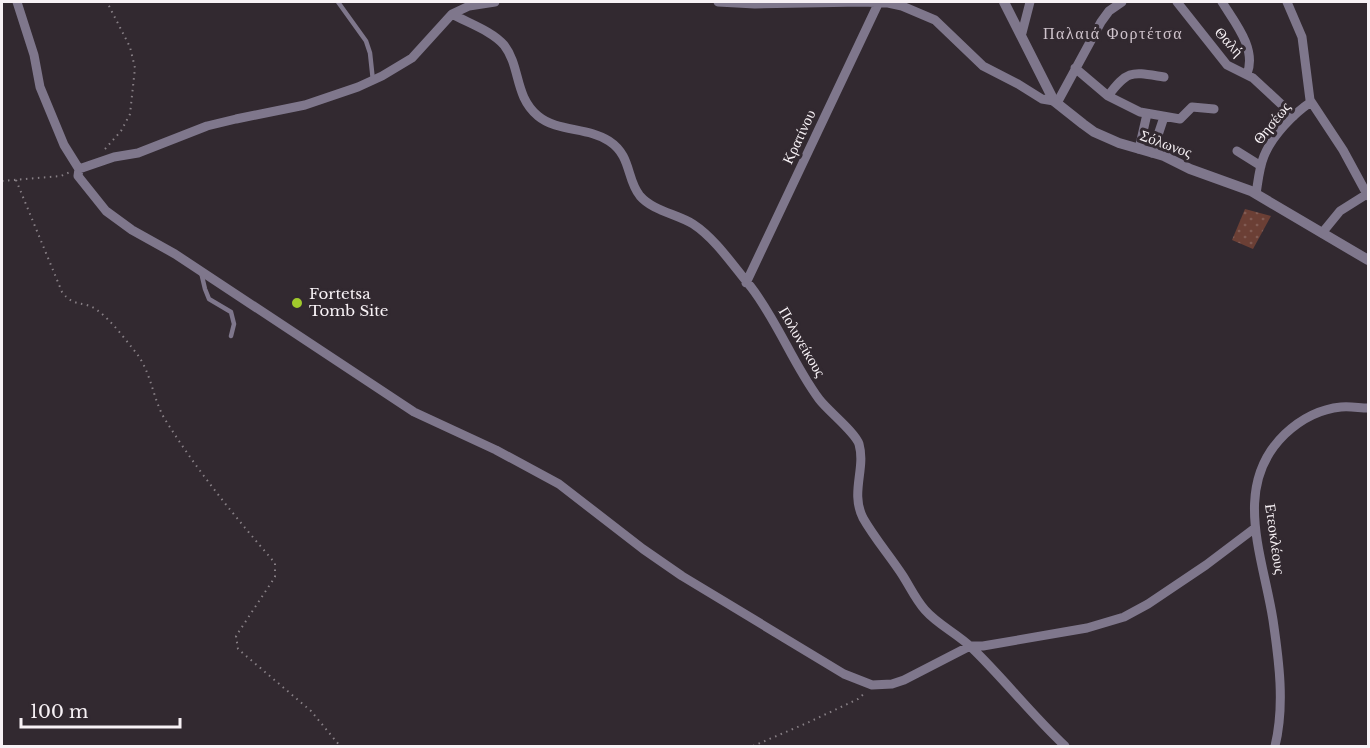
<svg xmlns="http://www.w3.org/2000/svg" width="1370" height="748" font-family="'Libre Baskerville',serif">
<defs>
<pattern id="grass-dots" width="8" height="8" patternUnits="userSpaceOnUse" patternTransform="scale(1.5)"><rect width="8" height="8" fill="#6b3f35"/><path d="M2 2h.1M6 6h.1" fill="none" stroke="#815b53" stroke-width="1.8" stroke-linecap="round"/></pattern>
</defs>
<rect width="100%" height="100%" fill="#322930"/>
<!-- grass -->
<path fill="url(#grass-dots)" d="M 1245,209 L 1271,216 L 1253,249 L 1232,240 Z"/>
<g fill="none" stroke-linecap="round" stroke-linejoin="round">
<!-- path -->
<path stroke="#877f85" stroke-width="2" stroke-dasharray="1.5 4.5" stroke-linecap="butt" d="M 105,149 L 121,131 L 130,114 L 135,68 L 130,47 L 107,2
M 16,180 L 62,292 C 74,308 83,300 97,310 C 112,321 125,339 137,354 C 152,374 153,401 166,421 C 198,472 236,518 275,563 L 275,577 L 236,636 L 238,649 L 311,711 L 340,746
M 2,181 L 61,176 L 70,172
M 753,746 L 807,723 L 858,699 L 866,692"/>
<!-- service -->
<path stroke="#7f778c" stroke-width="4.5" d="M 338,2 L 366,41 L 370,53 L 373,81
M 201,272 L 205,289 L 209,299 L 231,312 L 234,324 L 231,336"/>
<!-- minor -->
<path stroke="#7f778c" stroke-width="9" d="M 17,2 L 34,55 L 40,87 L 64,145 L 79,169 L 78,176 L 106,211 L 132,230 L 175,254 L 414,412 L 496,450 L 559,484 L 643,549 L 682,576 L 844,674 L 872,685 L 892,684 L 904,680 L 970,646 L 983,646 L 1087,628 L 1124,617 L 1148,604 L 1206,565 L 1255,528
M 718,2 L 755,4 L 862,2 L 888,3 L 902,6 L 935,20 L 983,66 L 1018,84 L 1042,99 L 1054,101
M 1177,2 L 1227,65 L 1253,78 L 1294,116
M 1222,2 C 1235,23 1257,49 1247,74
M 1287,2 L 1302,37 L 1310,100 L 1343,150 L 1368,196
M 452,14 C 468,23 492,31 504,45 C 521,67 514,96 538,116 C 557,132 588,127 609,141 C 632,156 626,179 640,196 C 653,211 677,214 693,224 C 716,239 734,267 751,287 C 778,322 793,364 819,399 C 828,411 855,432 859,444 C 866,469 850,492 863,518 C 875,539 890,556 903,576 C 910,587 916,600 925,610 C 938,625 958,634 972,648 C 1004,679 1032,715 1065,746
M 1022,33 L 1030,2
M 1075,68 L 1108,96 L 1140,112 L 1180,119 L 1192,107 L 1214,109
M 1108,96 C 1128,69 1132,72 1164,77
M 1057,103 L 1101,22 L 1109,11 L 1122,2
M 1139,149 L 1147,114
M 1237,151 L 1261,166
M 1152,153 L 1164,117
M 79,169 L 114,157 L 138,153 L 207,126 L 236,119 L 305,105 L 358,87 L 382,76 L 412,58 L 452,14 L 469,6 L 495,2
M 1256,194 C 1258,182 1259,168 1264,156 C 1272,136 1293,114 1311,102
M 1322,233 L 1340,211 L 1367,194
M 746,283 L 878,4
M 1275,746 C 1285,705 1279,661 1273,620 C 1263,556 1231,486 1285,434 C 1300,420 1320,409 1341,407 C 1350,406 1360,408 1368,408"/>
<!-- tertiary -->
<path stroke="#7f778c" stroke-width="10" d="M 1004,2 L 1054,101 L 1083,124 L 1094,132 L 1119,143 L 1164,156 L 1190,169 L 1251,191 L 1368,260"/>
</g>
<!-- markers -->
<circle fill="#a0c92c" stroke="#322930" stroke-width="2" cx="297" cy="303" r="6"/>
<g text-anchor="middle" stroke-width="6" stroke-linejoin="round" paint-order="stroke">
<!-- street labels -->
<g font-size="15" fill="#f7f1f5" stroke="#322930">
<text transform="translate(1229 42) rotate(47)" y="5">Θαλή</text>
<text transform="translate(1272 123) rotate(-51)" y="5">Θησέως</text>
<text transform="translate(799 137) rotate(-65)" y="5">Κρατίνου</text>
<text transform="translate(1166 144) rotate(20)" y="5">Σόλωνος</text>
<text transform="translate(802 342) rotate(60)" y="5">Πολυνείκους</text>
<text transform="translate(1275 539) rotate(82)" y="5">Ετεοκλέους</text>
</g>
<!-- poi labels -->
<g font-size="15" fill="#f7f1f5" stroke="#322930" text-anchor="start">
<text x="309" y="299">Fortetsa<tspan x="309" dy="17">Tomb Site</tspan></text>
</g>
<!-- neighbourhood labels -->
<g font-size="16" letter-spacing="1.5" fill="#cfc3cc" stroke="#322930">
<text x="1113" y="39">Παλαιά Φορτέτσα</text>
</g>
</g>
<!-- border -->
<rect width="1370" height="748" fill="none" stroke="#f7f1f5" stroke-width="6"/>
<!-- scale -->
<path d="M21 718v9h159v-9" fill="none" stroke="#f7f1f5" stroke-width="3"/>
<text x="30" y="718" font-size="18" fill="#f7f1f5" stroke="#322930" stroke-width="4.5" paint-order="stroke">100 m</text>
</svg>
